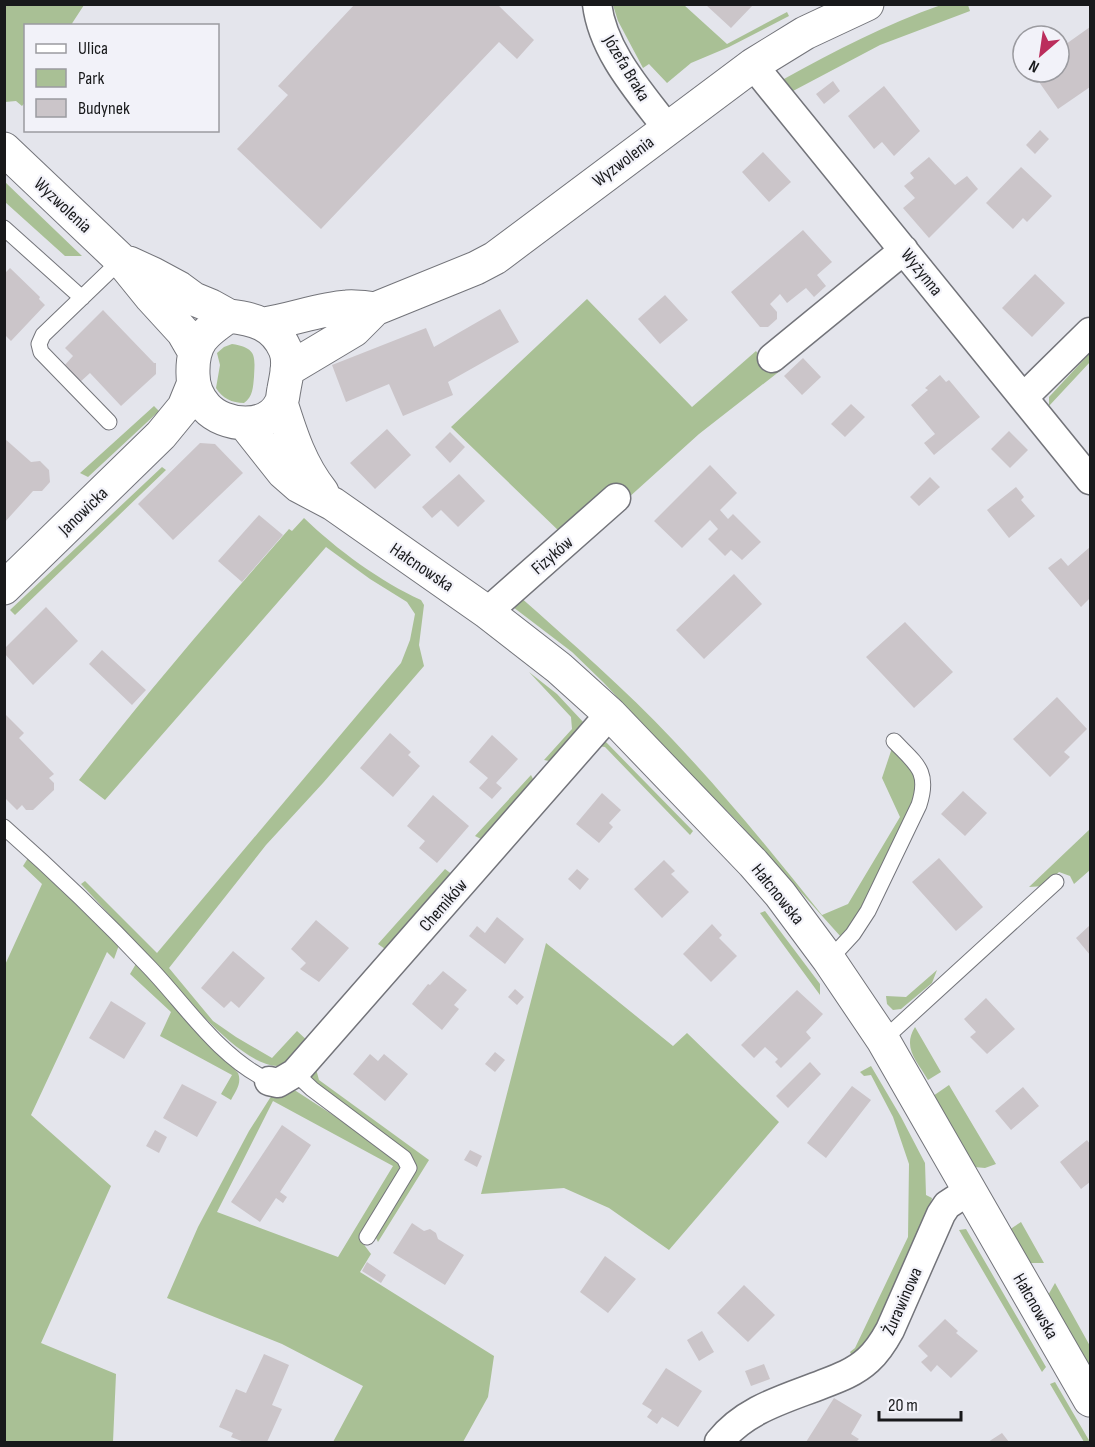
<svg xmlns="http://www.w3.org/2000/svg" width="1095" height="1447" font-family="'Sofia Sans Condensed',sans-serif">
<rect width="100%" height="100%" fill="#e4e5ec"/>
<!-- green -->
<path fill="#a9c095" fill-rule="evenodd" d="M 5,4 L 84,5 L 71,25 L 26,26 L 26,101 L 22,106 L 16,101 L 5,102 Z
M 613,5 L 684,5 L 727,44 L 787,12 L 789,16 L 729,47 L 691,63 L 667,83 L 649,64 L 643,68 L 618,21 Z
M 941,5 L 968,5 L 970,11 L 880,45 L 793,91 L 790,87 L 785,90 L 784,79 C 835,51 886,24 941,5 Z
M 5,182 L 82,256 L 65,256 L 5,202 Z
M 587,299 L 692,407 L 756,351 C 764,363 771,366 785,367 L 699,434 L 627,499 L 561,533 L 451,427 Z
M 232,344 C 257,348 255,356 254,377 C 253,387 253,397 244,403 C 232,403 222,398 216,388 L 220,365 L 217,353 L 224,347 Z
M 1090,353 L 1090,362 L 1049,406 L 1049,397 Z
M 154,406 L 159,411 L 88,477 L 80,473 Z
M 162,467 L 166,470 L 15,615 L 10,610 Z
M 304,518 C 336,549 381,582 421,600 L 424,605 L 419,645 L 424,666 L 323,783 L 266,845 L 169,968 L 213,1021 L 236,1037 L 272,1058 L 297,1031 L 310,1043 C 301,1051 290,1066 277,1066 C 239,1064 185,995 159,968 C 133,940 107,912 81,884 L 85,881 L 157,953 L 401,663 L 410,640 L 415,614 L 407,602 L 370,579 L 326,547 L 105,800 L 79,780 C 146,694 217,611 289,529 L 292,531 Z
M 519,596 C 572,643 625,689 673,740 C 726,796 774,855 822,915 L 848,904 L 900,817 L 882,778 L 892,748 C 913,769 923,772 916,803 L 863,908 L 849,930 L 841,937 L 739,823 L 671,754 L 603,682 L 572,652 L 513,607 Z
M 529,672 L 557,694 L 585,724 L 554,762 L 544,760 L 572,729 L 571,717 Z
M 604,740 L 693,831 L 690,835 L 605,747 L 597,746 Z
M 531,775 L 535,783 L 483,840 L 475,836 Z
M 1090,829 L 1090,870 L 1074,884 L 1070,876 L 1059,872 L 1044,886 L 1029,887 Z
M 28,858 L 72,898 L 119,945 L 114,959 L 107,952 L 31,1115 L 111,1186 L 41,1343 L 116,1374 L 113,1442 L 5,1442 L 4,967 L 42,884 L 23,866 Z
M 445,869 L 453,875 L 385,949 L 378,944 Z
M 765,911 L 820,984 L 820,995 L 760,913 Z
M 546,943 L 673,1046 L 687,1033 L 779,1122 L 669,1250 L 609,1208 L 564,1188 L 481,1194 Z
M 137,962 L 238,1073 C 242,1083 236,1091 231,1100 L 221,1094 L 232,1075 L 160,1036 L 171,1012 L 130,974 Z
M 937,970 L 932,983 L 901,1009 L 893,1010 L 887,1004 L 886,996 L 906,997 Z
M 915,1027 L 941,1072 L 928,1080 C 917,1061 902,1048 915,1027 Z
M 871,1066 L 901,1117 L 925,1163 L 926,1195 L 932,1198 L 928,1219 L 885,1320 L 859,1353 L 851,1354 L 850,1352 L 855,1348 L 908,1237 L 909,1164 L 893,1117 L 871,1075 L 864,1076 L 860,1072 Z
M 316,1069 L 319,1080 L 429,1160 L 378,1242 L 375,1236 L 414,1173 L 415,1163 L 411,1155 L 311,1080 L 312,1074 Z
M 949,1085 L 996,1164 L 985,1168 L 974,1167 L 933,1096 Z
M 288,1089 L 296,1091 L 393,1154 C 400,1163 402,1166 396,1177 L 359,1238 L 371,1254 L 360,1272 L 494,1356 L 488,1397 L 463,1442 L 333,1442 L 363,1386 L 282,1344 L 167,1298 L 198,1227 L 249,1131 L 270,1098 L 277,1091 ZM 273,1101 L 393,1166 L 338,1257 L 217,1212 Z
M 1021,1222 L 1044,1263 L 1028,1263 L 1009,1230 Z
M 966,1229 L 1046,1367 L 1042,1372 L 959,1230 Z
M 1055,1283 L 1090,1346 L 1090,1366 L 1047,1297 Z
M 1055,1382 L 1090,1442 L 1084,1442 L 1050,1384 Z"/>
<!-- building -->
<path fill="#cbc5c9" d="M 355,4 L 497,4 L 534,40 L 517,59 L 499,42 L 321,229 L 237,149 L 288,95 L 278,86 Z
M 706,5 L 753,5 L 731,28 Z
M 1090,27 L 1090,87 L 1058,109 L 1032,72 L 1059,72 L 1059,49 Z
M 833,81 L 840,91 L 824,104 L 816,94 Z
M 884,86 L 920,131 L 894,156 L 882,142 L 874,149 L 848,116 Z
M 1040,130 L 1049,139 L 1035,154 L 1026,145 Z
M 763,152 L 791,182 L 769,202 L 742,172 Z
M 929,157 L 955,185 L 967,176 L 978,189 L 929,238 L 903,208 L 915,198 L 904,186 L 914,178 L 910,173 Z
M 1021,167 L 1052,196 L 1027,222 L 1023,218 L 1013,229 L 986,203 Z
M 803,230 L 832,262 L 817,275 L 826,286 L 814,297 L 806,288 L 787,303 L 780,294 L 770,304 L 777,312 L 777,319 L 768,327 L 760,327 L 731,292 Z
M 10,268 L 40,297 L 39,299 L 45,305 L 11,341 L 4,334 L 4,274 Z
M 1035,274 L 1065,303 L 1032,337 L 1002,308 Z
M 665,295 L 688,320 L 660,344 L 638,319 Z
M 500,309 L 519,342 L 448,382 L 453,395 L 403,416 L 389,384 L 346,402 L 332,365 L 426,328 L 434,347 Z
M 103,310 L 154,363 L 156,363 L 156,374 L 121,406 L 90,373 L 79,383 L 63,367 L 73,356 L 65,348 Z
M 803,358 L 821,377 L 802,395 L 784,376 Z
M 940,375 L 946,382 L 949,380 L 980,417 L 934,455 L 924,443 L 935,434 L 911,405 L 928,390 L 925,388 Z
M 851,404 L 865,417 L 845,437 L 831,424 Z
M 387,429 L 411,455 L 375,489 L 350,463 Z
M 1009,431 L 1028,450 L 1010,468 L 991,449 Z
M 450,432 L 465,447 L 450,463 L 435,447 Z
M 4,438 L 31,462 L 40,461 L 49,470 L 50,482 L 42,491 L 33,491 L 4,523 Z
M 200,443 L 215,444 L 243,473 L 173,540 L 138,504 Z
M 710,465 L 737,493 L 720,510 L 728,519 L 733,514 L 761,542 L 742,560 L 731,550 L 725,556 L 708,539 L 718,529 L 710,520 L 682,548 L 654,521 Z
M 459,474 L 485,501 L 458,527 L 441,510 L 432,518 L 422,507 Z
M 930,477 L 940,487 L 919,506 L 910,497 Z
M 1016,487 L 1024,497 L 1021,500 L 1035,516 L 1009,538 L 987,510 Z
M 259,515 L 283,535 L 242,582 L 218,561 Z
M 1090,547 L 1090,598 L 1081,607 L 1048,568 L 1061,558 L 1068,566 Z
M 734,574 L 762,604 L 704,659 L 676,630 Z
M 46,607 L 78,641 L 33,685 L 4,653 L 4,649 Z
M 905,622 L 953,672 L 914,708 L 866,657 Z
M 102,650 L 146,690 L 132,705 L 89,664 Z
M 1057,697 L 1087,729 L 1064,752 L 1070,757 L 1050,777 L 1013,739 Z
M 4,713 L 24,733 L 19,738 L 54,774 L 49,778 L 54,783 L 54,790 L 33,810 L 26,810 L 22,805 L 17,810 L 4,797 Z
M 390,733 L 411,752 L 408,755 L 420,766 L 393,797 L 360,768 Z
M 492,735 L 518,759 L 496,783 L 502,788 L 492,799 L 479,788 L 488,778 L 469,762 Z
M 963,791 L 987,813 L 965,836 L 941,814 Z
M 602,793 L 621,810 L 609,823 L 613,827 L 599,843 L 576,824 Z
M 433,795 L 469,826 L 437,863 L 419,848 L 425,841 L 407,826 Z
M 939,858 L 983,907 L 956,931 L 912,882 Z
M 664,860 L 675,871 L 671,874 L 689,892 L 662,918 L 634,889 Z
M 577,869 L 589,879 L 580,890 L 568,879 Z
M 497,917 L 524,939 L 505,964 L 469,936 L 477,926 L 485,933 Z
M 316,920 L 349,948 L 319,982 L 300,969 L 306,963 L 291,949 Z
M 712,924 L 722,935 L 719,938 L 737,956 L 711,982 L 683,954 Z
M 1089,926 L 1090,927 L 1090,955 L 1076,938 Z
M 233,951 L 265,978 L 239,1008 L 231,1001 L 224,1008 L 201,988 Z
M 443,971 L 467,990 L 454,1005 L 459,1009 L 442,1030 L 412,1004 L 428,984 L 430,985 Z
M 515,989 L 524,997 L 517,1005 L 508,997 Z
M 797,990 L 823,1014 L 806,1032 L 811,1038 L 781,1068 L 775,1062 L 778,1059 L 765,1047 L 754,1058 L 741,1045 Z
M 986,998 L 1015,1029 L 987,1054 L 970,1037 L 976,1032 L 964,1019 Z
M 111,1001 L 146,1023 L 124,1059 L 89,1038 Z
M 495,1052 L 505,1060 L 495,1072 L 485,1064 Z
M 370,1054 L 378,1061 L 384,1054 L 408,1074 L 385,1101 L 353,1074 Z
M 810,1062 L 821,1074 L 788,1108 L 776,1096 Z
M 182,1084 L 217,1102 L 197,1137 L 163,1118 Z
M 852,1086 L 871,1100 L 826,1158 L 807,1143 Z
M 1023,1087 L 1039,1106 L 1011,1130 L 995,1111 Z
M 282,1125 L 311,1145 L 280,1192 L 287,1197 L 283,1203 L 276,1198 L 260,1222 L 231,1202 Z
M 155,1130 L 167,1137 L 159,1153 L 146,1146 Z
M 1087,1140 L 1090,1144 L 1090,1182 L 1081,1189 L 1060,1162 Z
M 470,1150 L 482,1156 L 477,1167 L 464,1160 Z
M 412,1223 L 424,1231 L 430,1229 L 436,1233 L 438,1239 L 464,1255 L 445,1285 L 393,1253 Z
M 605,1256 L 636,1279 L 608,1313 L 580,1292 Z
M 367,1262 L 386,1275 L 381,1283 L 362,1271 Z
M 744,1285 L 775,1315 L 748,1342 L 717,1313 Z
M 945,1319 L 958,1331 L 956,1333 L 978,1351 L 951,1378 L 937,1365 L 931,1372 L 921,1362 L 928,1356 L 918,1346 Z
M 702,1331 L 714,1352 L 699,1361 L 687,1340 Z
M 264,1354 L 289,1365 L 272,1405 L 282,1409 L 267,1442 L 244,1442 L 231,1437 L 233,1433 L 219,1427 L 236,1389 L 246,1393 Z
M 764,1364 L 770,1379 L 751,1386 L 745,1371 Z
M 666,1368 L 702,1391 L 678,1427 L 662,1417 L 657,1424 L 647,1417 L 652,1410 L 642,1404 Z
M 834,1398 L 862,1415 L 851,1434 L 859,1439 L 856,1442 L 806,1442 Z
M 1002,1433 L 1009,1442 L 988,1442 Z"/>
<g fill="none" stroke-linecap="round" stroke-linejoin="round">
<defs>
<path id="service" d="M 4,228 L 82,298
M 109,422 L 41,352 L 39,344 L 43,335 L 121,260
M 4,827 C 55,872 103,918 150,968 C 187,1007 219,1057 269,1081
M 829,960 L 853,934 L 868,911 L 919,805 C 930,771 916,764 894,741
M 883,1040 L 1056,882
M 295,1073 L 312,1089 L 404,1158 L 409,1168 L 406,1173 L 367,1237"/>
<path id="minor" d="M 597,4 C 603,52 639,91 667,128
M 753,65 L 1090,480
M 772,358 L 904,250
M 1024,397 L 1090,332
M 487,612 L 616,498
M 269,1081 L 278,1083 L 295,1073 L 610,714
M 719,1442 C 745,1409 785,1399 823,1384 C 839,1378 855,1372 868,1360 C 877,1352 884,1341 890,1330 L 941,1214 L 947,1205 L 970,1190"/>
<path id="tertiary" d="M 4,149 L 121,260 L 151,297 L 183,332 L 194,351
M 129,263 L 153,274 L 179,288 L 194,299 L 211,306 L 229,316
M 229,316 C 254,319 274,324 285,349 C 291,362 286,376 284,389 C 283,393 283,399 281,403 C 268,431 224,427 206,407 C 197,397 193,387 193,374 C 192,342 204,333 229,316 Z
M 264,324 C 292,320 319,309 347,307 C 356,306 366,308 375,309
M 287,370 L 354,330 L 375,309 L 476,268 L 495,258 L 753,65 L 805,33 L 867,4
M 281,403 C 291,435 301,466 322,492
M 245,424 L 283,472 L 299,486 L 333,504 L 487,612 L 559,668 L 610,714 L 753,863 L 780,894 L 829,960 L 883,1040 L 1090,1400
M 4,588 L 161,435 L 184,407 L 193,385"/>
</defs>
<!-- service casing -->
<use href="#service" stroke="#73747a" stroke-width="17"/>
<!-- minor casing -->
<use href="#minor" stroke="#73747a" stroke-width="31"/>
<!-- tertiary casing -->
<use href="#tertiary" stroke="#73747a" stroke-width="35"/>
<!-- service -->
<use href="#service" stroke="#fff" stroke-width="15"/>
<!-- minor -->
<use href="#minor" stroke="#fff" stroke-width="28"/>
<!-- tertiary -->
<use href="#tertiary" stroke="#fff" stroke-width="33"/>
</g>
<g text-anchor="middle" stroke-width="4.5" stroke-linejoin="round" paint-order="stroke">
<!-- street labels -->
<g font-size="18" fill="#18191b" stroke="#f2f2f9">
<text transform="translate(627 68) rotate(59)" y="6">Józefa Braka</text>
<text transform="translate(623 161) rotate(-37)" y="6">Wyzwolenia</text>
<text transform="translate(63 205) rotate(43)" y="6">Wyzwolenia</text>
<text transform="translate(922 272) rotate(51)" y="6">Wyżynna</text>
<text transform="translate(83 511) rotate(-44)" y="6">Janowicka</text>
<text transform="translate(552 555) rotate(-41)" y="6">Fizyków</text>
<text transform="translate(422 567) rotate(34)" y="6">Hałcnowska</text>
<text transform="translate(778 894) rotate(51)" y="6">Hałcnowska</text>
<text transform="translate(443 905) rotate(-49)" y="6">Chemików</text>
<text transform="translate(902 1301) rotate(-66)" y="6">Żurawinowa</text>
<text transform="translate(1036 1306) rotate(60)" y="6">Hałcnowska</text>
</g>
</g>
<!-- border -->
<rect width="1095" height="1447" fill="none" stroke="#18191b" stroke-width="12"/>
<!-- legend -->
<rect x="24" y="24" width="195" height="108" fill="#f2f2f9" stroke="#9b9ba0" stroke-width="1.5"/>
<rect x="36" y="44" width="30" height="9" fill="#ffffff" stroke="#9b9ba0" stroke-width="1.5"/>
<text x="78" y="54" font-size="18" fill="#18191b">Ulica</text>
<rect x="36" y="69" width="30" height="18" fill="#a9c095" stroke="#9b9ba0" stroke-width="1.5"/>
<text x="78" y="84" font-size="18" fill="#18191b">Park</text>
<rect x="36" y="99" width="30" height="18" fill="#cbc5c9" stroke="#9b9ba0" stroke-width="1.5"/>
<text x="78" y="114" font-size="18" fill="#18191b">Budynek</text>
<!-- north arrow -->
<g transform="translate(1041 54) rotate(209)"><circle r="28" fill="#f2f2f9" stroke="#9b9ba0" stroke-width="1.5"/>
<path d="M0-4.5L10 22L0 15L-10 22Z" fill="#bb2d5c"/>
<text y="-9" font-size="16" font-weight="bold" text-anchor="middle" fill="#18191b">N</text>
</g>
<!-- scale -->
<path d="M879 1411v9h82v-9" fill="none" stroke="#18191b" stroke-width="3"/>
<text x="888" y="1411" font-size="18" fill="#18191b" stroke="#f2f2f9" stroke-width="4.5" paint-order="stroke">20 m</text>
</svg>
